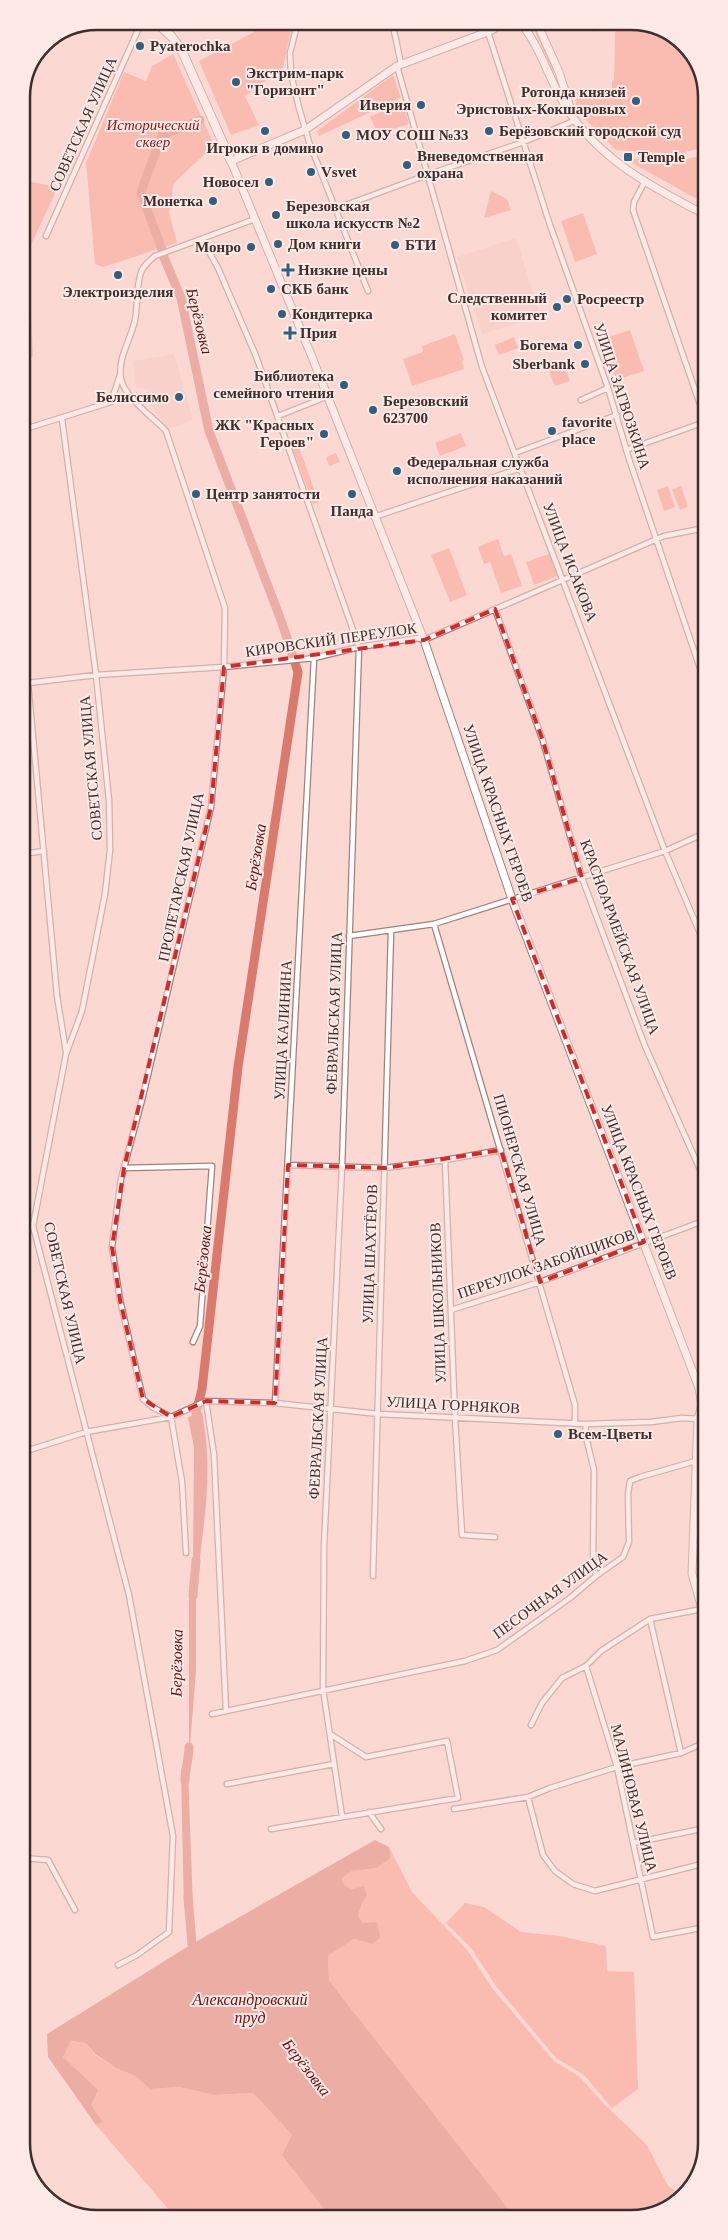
<svg xmlns="http://www.w3.org/2000/svg" width="728" height="2240" font-family="Georgia,serif">
<rect width="100%" height="100%" fill="#fbd8d2"/>
<!-- built -->
<path fill="#f1c8c1" d="M 587,21 L 613,21 L 593,33 Z
M 516,238 L 540,316 L 482,334 L 457,257 Z
M 174,354 L 193,420 L 169,429 L 146,399 L 148,389 L 136,388 L 133,361 Z
M 706,1449 L 706,1594 L 700,1571 Z"/>
<!-- green -->
<path fill="#f9998b" d="M 259,21 L 293,21 L 283,68 L 245,96 L 259,125 L 231,135 L 199,61 L 254,32 Z
M 530,21 L 532,22 L 555,73 L 554,73 Z
M 631,21 L 636,21 L 681,40 L 704,78 L 704,147 L 678,154 L 616,150 L 580,114 L 576,107 L 577,92 L 612,93 L 612,81 L 614,80 L 615,32 Z
M 173,54 L 215,147 L 207,152 L 174,183 L 169,213 L 177,243 L 103,267 L 95,264 L 86,163 L 124,72 L 146,81 L 152,66 Z
M 393,75 L 401,98 L 319,136 L 317,131 Z
M 403,102 L 409,124 L 378,134 L 370,117 Z
M 704,155 L 704,203 L 623,158 L 673,162 Z
M 21,180 L 58,187 L 28,251 L 33,356 L 22,365 Z
M 491,191 L 507,199 L 511,210 L 484,218 Z
M 583,213 L 597,254 L 575,262 L 561,221 Z
M 630,330 L 644,371 L 616,380 L 603,339 Z
M 455,334 L 464,360 L 462,362 L 464,369 L 412,386 L 403,359 L 423,352 L 422,346 Z
M 514,337 L 518,348 L 499,355 L 495,345 Z
M 562,360 L 570,381 L 555,386 L 547,366 Z
M 22,394 L 31,420 L 22,423 Z
M 461,433 L 466,446 L 440,456 L 435,443 Z
M 297,442 L 319,502 L 313,504 L 291,444 Z
M 336,453 L 340,462 L 329,466 L 326,457 Z
M 668,486 L 675,507 L 664,511 L 657,490 Z
M 681,486 L 688,507 L 680,510 L 672,489 Z
M 498,539 L 504,556 L 511,554 L 522,586 L 501,593 L 490,562 L 484,564 L 478,547 Z
M 449,548 L 467,595 L 450,602 L 431,555 Z
M 552,553 L 560,575 L 534,585 L 526,562 Z
M 389,1847 L 412,1892 L 468,1951 L 492,1988 L 554,2061 L 580,2077 L 603,2103 L 647,2145 L 668,2186 L 683,2195 L 650,2216 L 515,2217 L 338,1992 L 329,1980 L 328,1956 L 354,1939 L 372,1944 L 363,1923 L 358,1916 L 362,1903 L 367,1896 L 364,1887 L 352,1889 L 343,1885 L 342,1878 L 352,1871 L 377,1868 L 391,1858 Z
M 465,1903 L 484,1907 L 521,1932 L 559,1936 L 606,1946 L 607,1971 L 634,1972 L 638,2089 L 612,2108 L 584,2075 L 556,2058 L 496,1986 L 471,1948 L 446,1923 Z
M 70,2041 L 86,2043 L 95,2055 L 116,2068 L 135,2076 L 150,2089 L 179,2087 L 214,2095 L 253,2093 L 292,2135 L 324,2206 L 331,2218 L 176,2218 L 96,2125 L 103,2122 L 91,2105 L 77,2071 L 63,2057 Z"/>
<!-- water -->
<path fill="#d97a6d" d="M 202,1412 C 213,1470 205,1515 198,1573 L 193,1571 L 194,1448 L 188,1417 Z
M 189,1585 L 196,1585 L 196,1670 L 189,1758 Z
M 181,1769 L 188,1770 L 193,1907 L 184,1908 Z
M 375,1840 L 389,1847 L 391,1858 L 377,1868 L 352,1871 L 342,1878 L 344,1885 L 352,1889 L 364,1886 L 367,1896 L 362,1903 L 358,1916 L 363,1923 L 377,1922 L 380,1938 L 372,1944 L 354,1939 L 328,1956 L 329,1980 L 338,1992 L 515,2217 L 331,2218 L 282,2155 L 292,2135 L 253,2093 L 214,2095 L 179,2087 L 150,2089 L 135,2076 L 116,2068 L 95,2054 L 86,2043 L 71,2041 L 63,2057 L 98,2090 L 91,2105 L 103,2122 L 96,2125 L 48,2057 L 47,2034 L 192,1944 Z"/>
<g fill="none" stroke-linecap="round" stroke-linejoin="round">
<!-- river -->
<path stroke="#d97a6d" stroke-width="9" d="M 163,252 L 141,193 L 143,186 L 162,135 L 200,120
M 163,255 L 181,298 L 209,431 L 282,623 L 298,672 L 238,1067 L 202,1389 L 196,1413 L 198,1425
M 193,1596 L 196,1560
M 185,1781 C 185,1769 189,1759 189,1747
M 188,1896 L 192,1944 L 199,1953"/>
<defs>
<path id="street" d="M 298,21 L 290,53 L 291,74 L 299,108 L 309,142 L 368,291
M 392,21 L 401,64
M 487,21 L 490,31
M 488,32 L 550,225 L 608,388 L 629,459 L 705,683
M 397,66 L 482,367 L 665,851 L 705,945
M 21,94 L 44,43
M 644,183 L 634,202 L 633,210 L 705,419
M 335,209 L 427,175 L 521,143 L 576,120
M 46,236 L 142,21
M 202,239 L 218,268 L 256,356 L 359,647 L 342,1167 L 324,1547 L 323,1689 L 342,1816
M 581,400 L 608,388
M 278,416 L 326,397
M 62,419 L 96,675 L 109,800 L 110,850 L 105,894 L 82,1011 L 66,1054 L 33,1226 L 129,1595 L 173,1836 L 169,1932 L 137,1955 L 118,1965
M 22,430 L 111,402 L 120,375
M 626,450 L 705,422
M 515,453 L 617,415
M 374,517 L 521,468
M 495,609 L 543,741 L 582,878 L 645,1046 L 706,1183
M 22,646 L 28,683 L 57,996 L 66,1052
M 28,683 L 96,675 L 224,667 L 314,658 L 359,647 L 418,638 L 424,640 L 664,536 L 705,528
M 22,854 L 44,851
M 434,924 L 575,1405 L 575,1424
M 349,936 L 434,924 L 665,851 L 705,833
M 445,1160 L 455,1418 L 462,1535 L 495,1537
M 288,1165 L 385,1168 L 445,1160 L 501,1150
M 124,1168 L 212,1166 L 200,1326 L 193,1342
M 451,1310 L 540,1282 L 706,1220
M 206,1401 L 214,1455 L 226,1711
M 275,1403 L 314,658
M 586,1424 L 585,1433 L 594,1470 L 593,1562 L 596,1576
M 23,1452 L 86,1432 L 171,1417 L 206,1401 L 275,1403 L 379,1414 L 586,1424 L 651,1422 L 682,1418 L 698,1419
M 186,1553 L 182,1482 L 171,1417 L 152,1407 L 143,1399 L 120,1300 L 112,1247 L 114,1231 L 121,1179 L 143,1096 L 211,807 L 224,667 L 225,608 L 166,431 C 152,416 125,398 121,379 C 117,359 131,339 135,320 C 138,305 136,282 142,270 C 145,264 150,260 155,256 L 255,219
M 373,1576 L 391,932
M 650,1619 L 681,1753
M 586,1666 L 617,1767 L 653,1937 L 706,1927
M 212,1714 L 465,1661 L 497,1650 L 570,1598 L 596,1576 L 623,1557 L 629,1542 L 628,1494 L 630,1481 L 640,1477 L 696,1461
M 531,1725 L 542,1703 L 562,1678 L 586,1666 L 601,1651 L 650,1619 L 702,1609
M 227,1784 L 334,1764
M 528,1797 L 543,1855 L 555,1871 L 573,1884 L 595,1891 L 706,1863
M 454,1809 L 528,1797 L 550,1788 L 617,1767 L 681,1753 L 706,1742
M 369,1812 L 381,1829
M 271,1829 L 458,1798 L 447,1741 L 366,1757 L 330,1734
M 633,1843 L 706,1828
M 23,1858 L 48,1860 L 75,1910"/>
<path id="secondary" d="M 508,21 L 490,31 L 397,66 L 305,130 L 231,161 L 312,357 L 424,640 L 512,899 L 699,1388 L 702,1405 L 698,1419 L 692,1574 L 706,1622
M 519,21 C 538,43 546,70 559,95 C 590,154 647,185 704,214
M 536,21 L 559,72 L 570,107"/>
<path id="primary" d="M 155,21 L 172,37 L 182,51 L 231,161"/>
</defs>
<!-- street casing -->
<use href="#street" stroke="#a1817c" stroke-width="7"/>
<!-- secondary casing -->
<use href="#secondary" stroke="#a1817c" stroke-width="9"/>
<!-- primary casing -->
<use href="#primary" stroke="#a1817c" stroke-width="10"/>
<!-- street -->
<use href="#street" stroke="#fff" stroke-width="4.5"/>
<!-- secondary -->
<use href="#secondary" stroke="#fff" stroke-width="7"/>
<!-- primary -->
<use href="#primary" stroke="#fff" stroke-width="8"/>
</g>
<!-- marked area -->
<path d="M0 0H728V2240H0ZM 495,609 L 543,741 L 582,878 L 512,899 L 644,1242 L 540,1282 L 501,1150 L 385,1168 L 288,1165 L 275,1403 L 206,1401 L 171,1417 L 143,1399 L 120,1300 L 112,1247 L 124,1168 L 211,807 L 224,667 L 424,640 Z" fill="#fbd8d2" fill-opacity=".55" fill-rule="evenodd"/>
<path fill="none" stroke="#d62828" stroke-width="4" stroke-dasharray="10 6" stroke-linejoin="round" d="M 495,609 L 543,741 L 582,878 L 512,899 L 644,1242 L 540,1282 L 501,1150 L 385,1168 L 288,1165 L 275,1403 L 206,1401 L 171,1417 L 143,1399 L 120,1300 L 112,1247 L 124,1168 L 211,807 L 224,667 L 424,640 Z"/>
<!-- markers -->
<g fill="#30607f" stroke="#ffe9e6" stroke-width="2">
<circle cx="140" cy="46" r="5"/>
<circle cx="236" cy="82" r="5"/>
<circle cx="636" cy="101" r="5"/>
<circle cx="421" cy="105" r="5"/>
<circle cx="265" cy="131" r="5"/>
<circle cx="489" cy="131" r="5"/>
<circle cx="346" cy="135" r="5"/>
<rect x="623" y="152" width="10" height="10" rx="2.5"/>
<circle cx="407" cy="165" r="5"/>
<circle cx="311" cy="172" r="5"/>
<circle cx="269" cy="182" r="5"/>
<circle cx="213" cy="201" r="5"/>
<circle cx="276" cy="215" r="5"/>
<circle cx="278" cy="244" r="5"/>
<circle cx="395" cy="245" r="5"/>
<circle cx="251" cy="247" r="5"/>
<path d="M285.5 262.5h5v5h5v5h-5v5h-5v-5h-5v-5h5z"/>
<circle cx="118" cy="275" r="5"/>
<circle cx="271" cy="289" r="5"/>
<circle cx="567" cy="299" r="5"/>
<circle cx="557" cy="307" r="5"/>
<circle cx="282" cy="314" r="5"/>
<path d="M287.5 325.5h5v5h5v5h-5v5h-5v-5h-5v-5h5z"/>
<circle cx="578" cy="345" r="5"/>
<circle cx="585" cy="364" r="5"/>
<circle cx="344" cy="385" r="5"/>
<circle cx="179" cy="397" r="5"/>
<circle cx="373" cy="410" r="5"/>
<circle cx="552" cy="431" r="5"/>
<circle cx="324" cy="434" r="5"/>
<circle cx="397" cy="471" r="5"/>
<circle cx="196" cy="494" r="5"/>
<circle cx="352" cy="494" r="5"/>
<circle cx="558" cy="1434" r="5"/>
</g>
<g text-anchor="middle" stroke-width="4" stroke-linejoin="round" paint-order="stroke">
<!-- poi labels -->
<g font-size="15" font-weight="bold" fill="#3c2f2d" stroke="#ffe9e6" text-anchor="start">
<text x="150" y="51">Pyaterochka</text>
<text x="246" y="78">Экстрим-парк<tspan x="246" dy="17">"Горизонт"</tspan></text>
<text x="626" y="97" text-anchor="end">Ротонда князей<tspan x="626" dy="17">Эристовых-Кокшаровых</tspan></text>
<text x="411" y="110" text-anchor="end">Иверия</text>
<text x="499" y="136">Берёзовский городской суд</text>
<text x="356" y="140">МОУ СОШ №33</text>
<text x="265" y="153" text-anchor="middle">Игроки в домино</text>
<text x="417" y="161">Вневедомственная<tspan x="417" dy="17">охрана</tspan></text>
<text x="638" y="162">Temple</text>
<text x="321" y="177">Vsvet</text>
<text x="259" y="187" text-anchor="end">Новосел</text>
<text x="203" y="206" text-anchor="end">Монетка</text>
<text x="286" y="211">Березовская<tspan x="286" dy="17">школа искусств №2</tspan></text>
<text x="288" y="249">Дом книги</text>
<text x="405" y="250">БТИ</text>
<text x="241" y="252" text-anchor="end">Монро</text>
<text x="298" y="275">Низкие цены</text>
<text x="281" y="294">СКБ банк</text>
<text x="118" y="297" text-anchor="middle">Электроизделия</text>
<text x="547" y="303" text-anchor="end">Следственный<tspan x="547" dy="17">комитет</tspan></text>
<text x="577" y="304">Росреестр</text>
<text x="292" y="319">Кондитерка</text>
<text x="300" y="338">Прия</text>
<text x="568" y="350" text-anchor="end">Богема</text>
<text x="575" y="369" text-anchor="end">Sberbank</text>
<text x="334" y="381" text-anchor="end">Библиотека<tspan x="334" dy="17">семейного чтения</tspan></text>
<text x="169" y="402" text-anchor="end">Белиссимо</text>
<text x="383" y="406">Березовский<tspan x="383" dy="17">623700</tspan></text>
<text x="562" y="427">favorite<tspan x="562" dy="17">place</tspan></text>
<text x="314" y="430" text-anchor="end">ЖК "Красных<tspan x="314" dy="17">Героев"</tspan></text>
<text x="407" y="467">Федеральная служба<tspan x="407" dy="17">исполнения наказаний</tspan></text>
<text x="206" y="499">Центр занятости</text>
<text x="352" y="516" text-anchor="middle">Панда</text>
<text x="568" y="1439">Всем-Цветы</text>
</g>
<!-- street labels -->
<g font-size="15" fill="#3c2f2d" stroke="#ffe9e6">
<text transform="translate(83 124) rotate(-66)" y="5">СОВЕТСКАЯ УЛИЦА</text>
<text transform="translate(622 396) rotate(72)" y="5">УЛИЦА ЗАГВОЗКИНА</text>
<text transform="translate(570 562) rotate(69)" y="5">УЛИЦА ИСАКОВА</text>
<text transform="translate(331 640) rotate(-8)" y="5">КИРОВСКИЙ ПЕРЕУЛОК</text>
<text transform="translate(91 768) rotate(-95)" y="5">СОВЕТСКАЯ УЛИЦА</text>
<text transform="translate(498 813) rotate(71)" y="5">УЛИЦА КРАСНЫХ ГЕРОЕВ</text>
<text transform="translate(181 877) rotate(-78)" y="5">ПРОЛЕТАРСКАЯ УЛИЦА</text>
<text transform="translate(620 937) rotate(70)" y="5">КРАСНОАРМЕЙСКАЯ УЛИЦА</text>
<text transform="translate(334 1013) rotate(-88)" y="5">ФЕВРАЛЬСКАЯ УЛИЦА</text>
<text transform="translate(283 1030) rotate(-87)" y="5">УЛИЦА КАЛИНИНА</text>
<text transform="translate(520 1170) rotate(74)" y="5">ПИОНЕРСКАЯ УЛИЦА</text>
<text transform="translate(639 1192) rotate(69)" y="5">УЛИЦА КРАСНЫХ ГЕРОЕВ</text>
<text transform="translate(370 1254) rotate(-88)" y="5">УЛИЦА ШАХТЁРОВ</text>
<text transform="translate(546 1264) rotate(-19)" y="5">ПЕРЕУЛОК ЗАБОЙЩИКОВ</text>
<text transform="translate(65 1293) rotate(77)" y="5">СОВЕТСКАЯ УЛИЦА</text>
<text transform="translate(438 1303) rotate(-92)" y="5">УЛИЦА ШКОЛЬНИКОВ</text>
<text transform="translate(453 1405) rotate(3)" y="5">УЛИЦА ГОРНЯКОВ</text>
<text transform="translate(318 1418) rotate(-87)" y="5">ФЕВРАЛЬСКАЯ УЛИЦА</text>
<text transform="translate(550 1595) rotate(-36)" y="5">ПЕСОЧНАЯ УЛИЦА</text>
<text transform="translate(634 1798) rotate(76)" y="5">МАЛИНОВАЯ УЛИЦА</text>
</g>
<!-- park labels -->
<g font-size="15" font-style="italic" fill="#8a1611" stroke="#ffe9e6">
<text x="153" y="130">Исторический<tspan x="153" dy="17">сквер</tspan></text>
</g>
<!-- water labels -->
<g font-size="16" font-style="italic" fill="#68110d" stroke="#ffe9e6">
<text transform="translate(200 321) rotate(76)" y="6">Берёзовка</text>
<text transform="translate(255 857) rotate(-81)" y="6">Берёзовка</text>
<text transform="translate(202 1259) rotate(-84)" y="6">Берёзовка</text>
<text transform="translate(176 1663) rotate(-89)" y="6">Берёзовка</text>
<text x="250" y="2005">Александровский<tspan x="250" dy="18">пруд</tspan></text>
<text transform="translate(307 2067) rotate(52)" y="6">Берёзовка</text>
</g>
</g>
<!-- crop -->
<path d="M0 0H728V2240H0ZM97 30H631A67 67 0 0 1 698 97V2143A67 67 0 0 1 631 2210H97A67 67 0 0 1 30 2143V97A67 67 0 0 1 97 30Z" fill="#ffe9e6" fill-rule="evenodd"/>
<path fill="none" stroke="#3c2f2d" stroke-width="2.5" d="M97 30H631A67 67 0 0 1 698 97V2143A67 67 0 0 1 631 2210H97A67 67 0 0 1 30 2143V97A67 67 0 0 1 97 30Z"/>
</svg>
